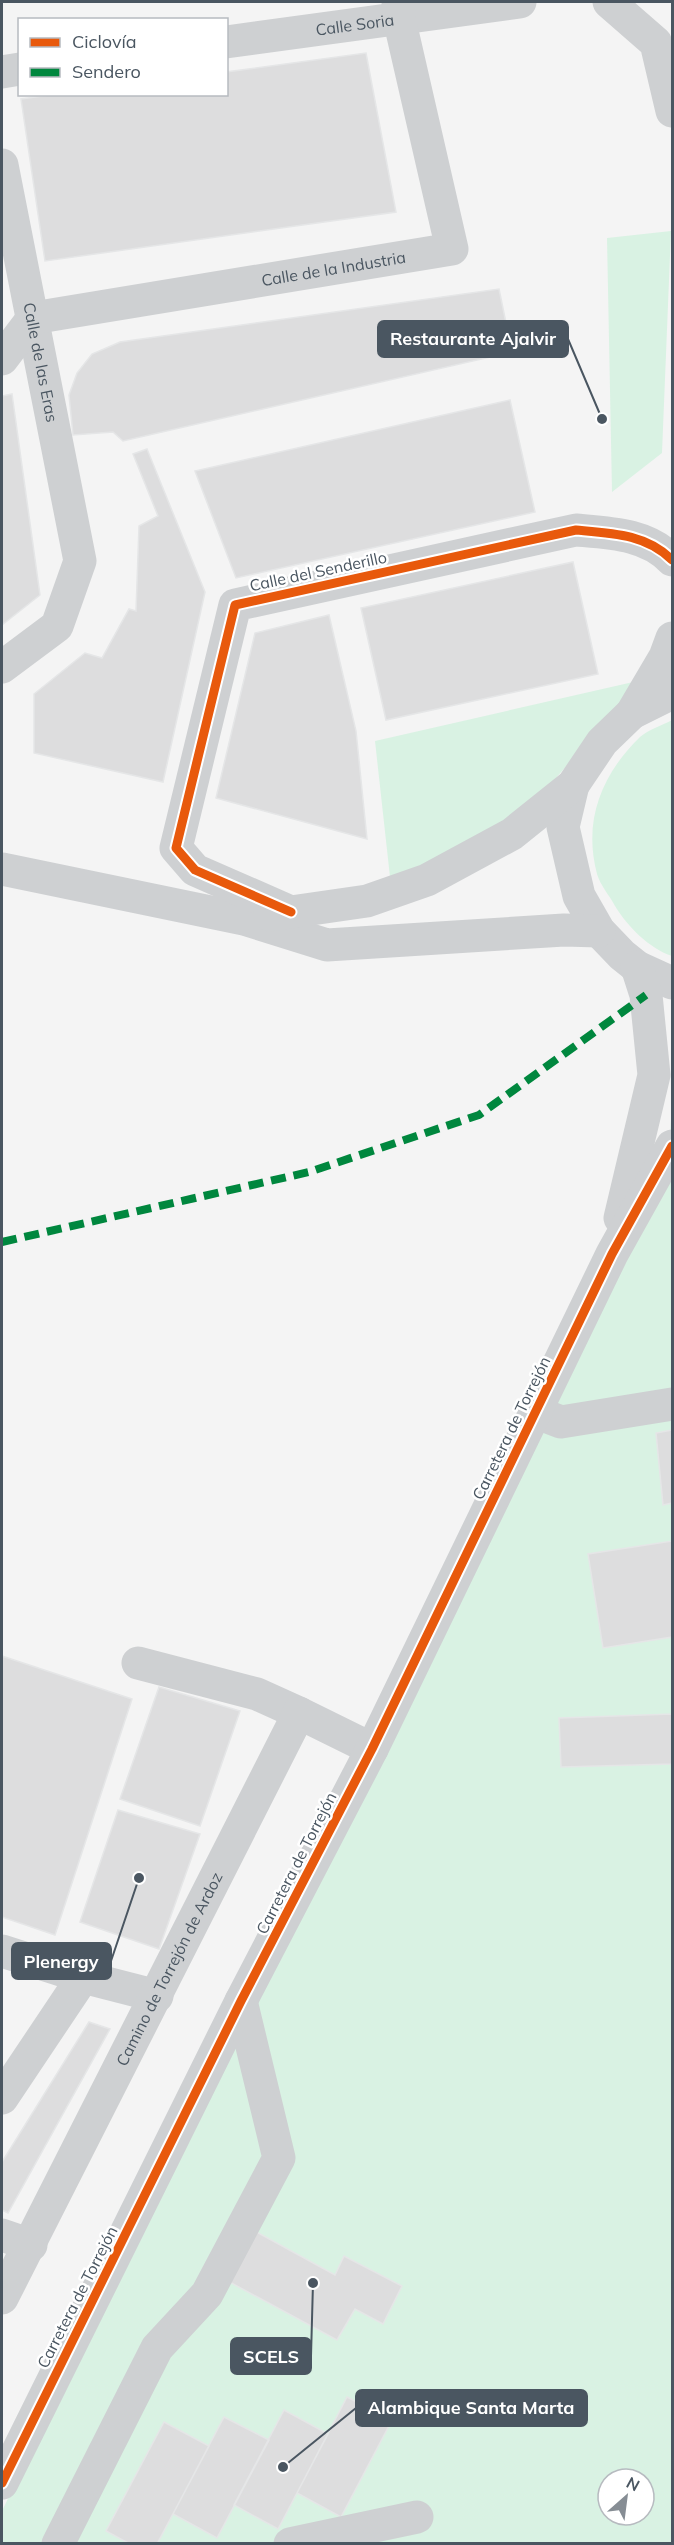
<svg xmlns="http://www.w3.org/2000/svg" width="674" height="2545" font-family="Mulish,sans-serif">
<rect width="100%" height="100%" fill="#f4f4f4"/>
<!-- green -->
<path fill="#d9f2e3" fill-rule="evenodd" d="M 671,231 L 662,453 L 612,492 L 607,238 Z
M 642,680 L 526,812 L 392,895 L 375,741 Z
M 672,720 L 672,956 C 650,949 627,926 615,906 C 610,896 600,885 597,874 C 583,821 601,775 640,737 C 648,730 663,725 672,720 Z
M 672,1106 L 672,2543 L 2,2544 L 2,2511 L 670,1134 ZM 608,2479 L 644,2479 L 644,2515 L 608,2515 Z"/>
<!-- building -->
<path fill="#ddddde" stroke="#e5e6e7" stroke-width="1.5" d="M 366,53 L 396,212 L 45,261 L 21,99 L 57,94 L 226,94 L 226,72 Z
M 499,289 L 512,352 L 123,441 L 113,432 L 73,435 L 69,395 L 77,373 L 92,354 L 120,342 Z
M 12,394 L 40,595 L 2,625 L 2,396 Z
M 510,400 L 535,512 L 236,578 L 195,471 Z
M 147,449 L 205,592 L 163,782 L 34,753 L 34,694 L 85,653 L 102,658 L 129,609 L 136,611 L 139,526 L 158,516 L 133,454 Z
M 573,562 L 598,674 L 386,720 L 361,608 Z
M 329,615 L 356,731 L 367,839 L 216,798 L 255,633 Z
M 672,1430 L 672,1503 L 663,1505 L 656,1433 Z
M 672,1541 L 672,1637 L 603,1648 L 588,1554 Z
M 2,1656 L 132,1699 L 55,1935 L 2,1917 Z
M 159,1687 L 240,1711 L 200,1826 L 120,1799 Z
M 672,1714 L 672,1764 L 561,1767 L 559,1718 Z
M 118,1810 L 200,1834 L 159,1949 L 80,1922 Z
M 89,2022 L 110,2029 L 8,2213 L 2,2210 L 2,2162 Z
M 251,2229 L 335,2275 L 344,2256 L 402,2286 L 383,2324 L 355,2309 L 337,2340 L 224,2279 Z
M 347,2397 L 392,2420 L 341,2517 L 297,2493 Z
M 284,2410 L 328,2434 L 278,2529 L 234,2505 Z
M 224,2417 L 269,2440 L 217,2538 L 173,2514 Z
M 164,2422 L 209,2446 L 157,2544 L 130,2544 L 106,2531 Z"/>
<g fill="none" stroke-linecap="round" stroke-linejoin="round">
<!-- minor -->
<g stroke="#ced0d2" stroke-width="33">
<path d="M 609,2 L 656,43 L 672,111"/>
<path id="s1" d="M 226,42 L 520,2"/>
<path d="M 2,72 L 20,69"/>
<path id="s2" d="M 2,165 L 80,561 L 57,626 L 2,667"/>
<path id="s3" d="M 2,359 L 33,318 L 452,249 L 399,18 L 398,2"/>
<path d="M 632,713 L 665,657 L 672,638"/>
<path d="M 573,785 L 563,827 L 579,896 L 599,931 L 622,955 L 637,967 L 672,983"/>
<path d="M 2,869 L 244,919 L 327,945 L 564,930 L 599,931"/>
<path d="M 291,912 L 195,870 L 176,848 L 235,605 L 576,530 C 611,533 647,534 672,560"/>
<path d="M 270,915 L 367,901 L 427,880 L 512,834 L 573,785 L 602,742 L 632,713 L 672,693"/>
<path d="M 620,1218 L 654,1075 L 646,995 L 637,967"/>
<path d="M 535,1412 L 561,1422 L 672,1404"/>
<path d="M 138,1663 L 257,1694 L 299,1713"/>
<path d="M 2,1951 L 83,1977 L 157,1996"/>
<path d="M 2,2098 L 83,1977"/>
<path d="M 2,2235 L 31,2245"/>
<path id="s4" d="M 2,2298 L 299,1713 L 372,1749"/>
<path d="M 2,2483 L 241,2001 L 372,1749 L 612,1254 L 672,1146"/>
<path d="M 58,2544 L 157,2348 L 207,2294 L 279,2158 L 241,2001"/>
<path d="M 290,2544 L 417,2517"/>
</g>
<!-- quiet -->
<path stroke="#00873e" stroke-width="8" stroke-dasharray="15 8" stroke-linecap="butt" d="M 2,1242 L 309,1172 L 479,1115 L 646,995"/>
<defs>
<path id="cycleway" d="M 291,912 L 195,870 L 176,848 L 235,605 L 576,530 C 611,533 647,534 672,560
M 2,2483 L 241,2001 L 372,1749 L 612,1254 L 672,1146"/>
</defs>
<!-- cycleway casing -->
<use href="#cycleway" stroke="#fff" stroke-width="13"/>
<!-- cycleway -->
<use href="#cycleway" stroke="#e8590c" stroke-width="9"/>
</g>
<g text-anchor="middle" stroke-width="5" stroke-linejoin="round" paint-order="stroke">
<!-- street labels -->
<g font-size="16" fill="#4a5661" stroke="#fff">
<text dy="6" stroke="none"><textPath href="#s1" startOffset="130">Calle Soria</textPath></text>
<text dy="6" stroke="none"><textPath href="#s3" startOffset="356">Calle de la Industria</textPath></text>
<text dy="6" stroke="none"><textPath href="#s2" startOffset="201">Calle de las Eras</textPath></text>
<text transform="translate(318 571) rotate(-12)" y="6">Calle del Senderillo</text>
<text transform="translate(511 1428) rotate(-64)" y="6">Carretera de Torrejón</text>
<text transform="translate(296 1863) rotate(-63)" y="6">Carretera de Torrejón</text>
<text dy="6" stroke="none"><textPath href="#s4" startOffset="369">Camino de Torrejón de Ardoz</textPath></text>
<text transform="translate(77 2297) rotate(-63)" y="6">Carretera de Torrejón</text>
</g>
</g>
<!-- callouts -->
<path fill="none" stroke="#4a5661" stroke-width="2" d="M602 419L568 339M139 1878L111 1961M313 2283L311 2356M283 2467L356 2408"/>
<g fill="#4a5661" stroke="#fff" stroke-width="2">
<circle cx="602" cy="419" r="6"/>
<circle cx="139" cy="1878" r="6"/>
<circle cx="313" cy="2283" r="6"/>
<circle cx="283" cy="2467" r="6"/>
</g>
<g fill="#4a5661" stroke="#4a5661" stroke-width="2">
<rect x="378" y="321" width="190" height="36" rx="6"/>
<rect x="12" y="1943" width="99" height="36" rx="6"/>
<rect x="231" y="2338" width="80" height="36" rx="6"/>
<rect x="356" y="2390" width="231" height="36" rx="6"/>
</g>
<g font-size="18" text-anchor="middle" font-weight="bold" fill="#fff">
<text x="473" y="345">Restaurante Ajalvir</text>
<text x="61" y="1968">Plenergy</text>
<text x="271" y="2363">SCELS</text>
<text x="471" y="2414">Alambique Santa Marta</text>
</g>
<!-- border -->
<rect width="674" height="2545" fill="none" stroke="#4a5661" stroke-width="6"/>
<!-- legend -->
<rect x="18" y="18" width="210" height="78" fill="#ffffff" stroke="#b7bbc0" stroke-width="1.5"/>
<rect x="30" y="38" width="30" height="9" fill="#e8590c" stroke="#b7bbc0" stroke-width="1.5"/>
<text x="72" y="48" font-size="18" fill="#4a5661">Ciclovía</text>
<rect x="30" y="68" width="30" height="9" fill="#00873e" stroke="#b7bbc0" stroke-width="1.5"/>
<text x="72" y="78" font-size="18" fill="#4a5661">Sendero</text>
<!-- north arrow -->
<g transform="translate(626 2497) rotate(28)"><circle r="28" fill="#ffffff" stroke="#b7bbc0" stroke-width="1.5"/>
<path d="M0-4.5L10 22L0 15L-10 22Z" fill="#868d94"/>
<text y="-9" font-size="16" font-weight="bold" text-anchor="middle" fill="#4a5661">N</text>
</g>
</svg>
